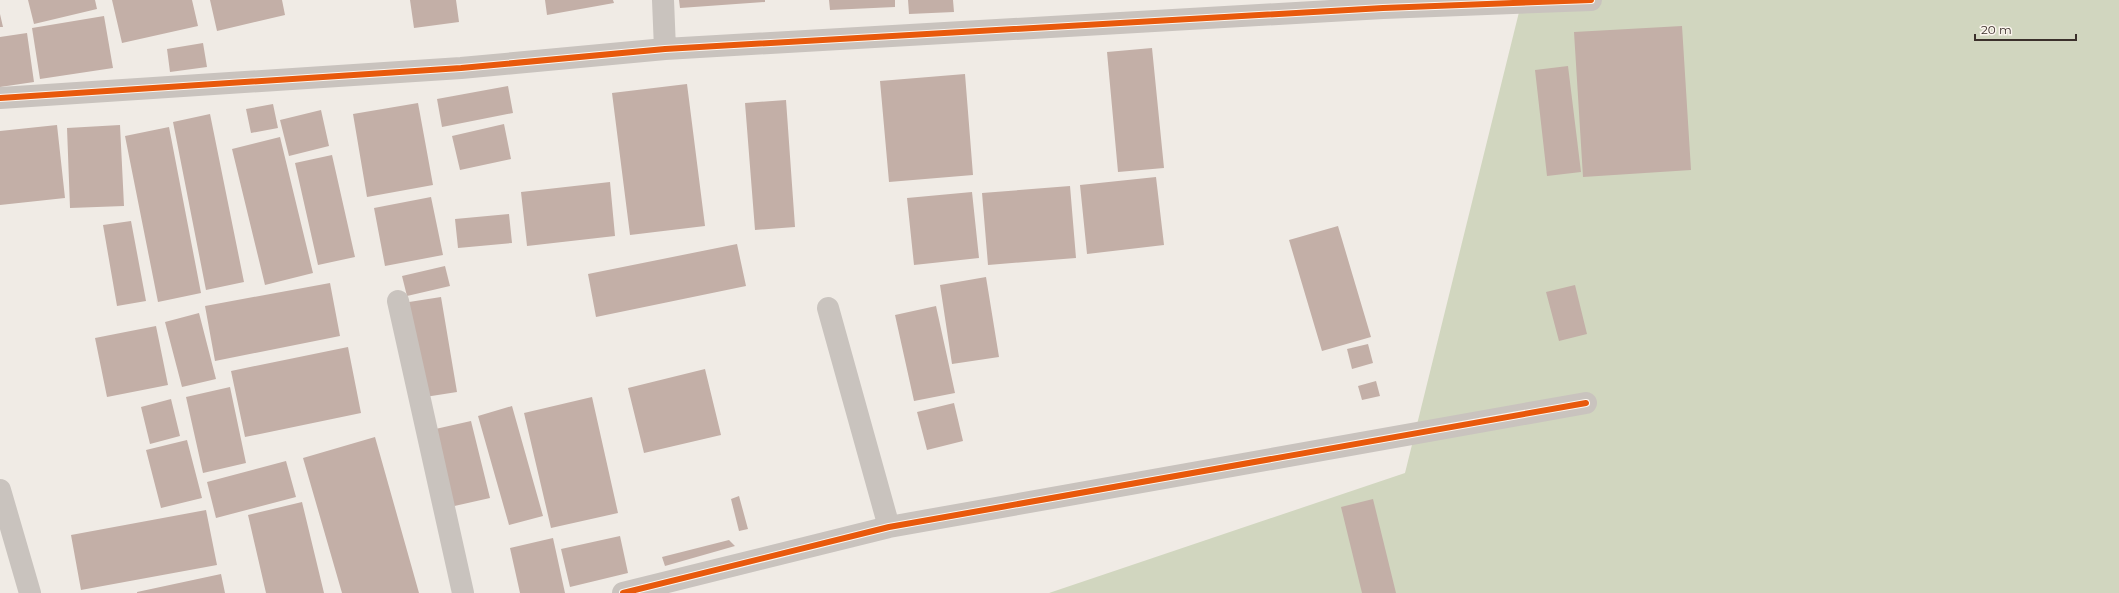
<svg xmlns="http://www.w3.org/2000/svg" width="2119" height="593" font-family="Montserrat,sans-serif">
<rect width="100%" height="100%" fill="#f0ebe5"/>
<!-- green -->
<path fill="#d1d6bf" d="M 1522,0 L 2119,0 L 2119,593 L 1049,593 L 1405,473 Z"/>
<!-- building -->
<path fill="#c3afa7" d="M 28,0 L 95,0 L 97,9 L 34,24 Z
M 112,0 L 192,0 L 198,26 L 122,43 Z
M 210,0 L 282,0 L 285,15 L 217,31 Z
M 410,0 L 456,0 L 459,22 L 414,28 Z
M 545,0 L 613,0 L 614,3 L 547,15 Z
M 679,0 L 765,0 L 765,2 L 680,8 Z
M 829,0 L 895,0 L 895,7 L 830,10 Z
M 908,0 L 953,0 L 954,12 L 909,14 Z
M 0,14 L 3,27 L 0,27 Z
M 104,16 L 113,68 L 40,79 L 32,28 Z
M 1682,26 L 1691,170 L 1583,177 L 1574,32 Z
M 27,33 L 34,82 L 0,87 L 0,37 Z
M 203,43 L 207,67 L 170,72 L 167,49 Z
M 1152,48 L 1164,168 L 1118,172 L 1107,52 Z
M 1568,66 L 1581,172 L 1547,176 L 1535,70 Z
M 965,74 L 973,175 L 889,182 L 880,81 Z
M 687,84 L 705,226 L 630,235 L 612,93 Z
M 508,86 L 513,113 L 442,127 L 437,99 Z
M 786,100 L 795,227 L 755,230 L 745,103 Z
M 418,103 L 433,185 L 367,197 L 353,114 Z
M 273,104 L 278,128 L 251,133 L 246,109 Z
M 321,110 L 329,146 L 289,156 L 280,120 Z
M 210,114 L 244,282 L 206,290 L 173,122 Z
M 504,124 L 511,159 L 460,170 L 452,136 Z
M 57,125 L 65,198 L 0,205 L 0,131 Z
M 120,125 L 124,206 L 70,208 L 67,128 Z
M 169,127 L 201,293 L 158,302 L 125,136 Z
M 280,137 L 313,273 L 265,285 L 232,149 Z
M 332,155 L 355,257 L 318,265 L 295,163 Z
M 1156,177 L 1164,245 L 1087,254 L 1080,185 Z
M 610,182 L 615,236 L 527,246 L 521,192 Z
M 1070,186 L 1076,258 L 988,265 L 982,193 Z
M 972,192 L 979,258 L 914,265 L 907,198 Z
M 431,197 L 443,255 L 385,266 L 374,208 Z
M 509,214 L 512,243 L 458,248 L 455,219 Z
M 131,221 L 146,301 L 117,306 L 103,225 Z
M 1338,226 L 1371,337 L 1322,351 L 1289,240 Z
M 737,244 L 746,286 L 596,317 L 588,274 Z
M 445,266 L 450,286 L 407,296 L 402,276 Z
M 986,277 L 999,357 L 952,364 L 940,285 Z
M 330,283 L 340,336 L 215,361 L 205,306 Z
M 1575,285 L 1587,334 L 1559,341 L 1546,292 Z
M 441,297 L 457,392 L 425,397 L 409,302 Z
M 936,306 L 955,393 L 914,401 L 895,315 Z
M 199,313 L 216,379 L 182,387 L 165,322 Z
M 156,326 L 168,385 L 107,397 L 95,338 Z
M 1368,344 L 1373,363 L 1352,369 L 1347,349 Z
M 348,347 L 361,413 L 245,437 L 231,371 Z
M 705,369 L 721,435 L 644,453 L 628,388 Z
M 1376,381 L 1380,396 L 1362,400 L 1358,386 Z
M 230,387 L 246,463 L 203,473 L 186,397 Z
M 592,397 L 618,513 L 551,528 L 524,413 Z
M 171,399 L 180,436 L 150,444 L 141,407 Z
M 954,403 L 963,441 L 927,450 L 917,412 Z
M 512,406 L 543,516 L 509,525 L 478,416 Z
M 471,421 L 490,498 L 450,507 L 431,430 Z
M 375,437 L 419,593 L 342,593 L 303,458 Z
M 187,440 L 202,498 L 161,508 L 146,450 Z
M 286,461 L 296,497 L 216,518 L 207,482 Z
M 739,496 L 748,529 L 739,531 L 731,499 Z
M 1373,499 L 1396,593 L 1362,593 L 1341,507 Z
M 302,502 L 324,593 L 266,593 L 248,515 Z
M 206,510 L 217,565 L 81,590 L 71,535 Z
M 620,536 L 628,573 L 570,587 L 561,549 Z
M 553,538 L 565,593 L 520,593 L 510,548 Z
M 729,540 L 735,546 L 665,566 L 662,557 Z
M 221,574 L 225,593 L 137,593 L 137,592 Z"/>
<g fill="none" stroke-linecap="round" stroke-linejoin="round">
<!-- minor -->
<path stroke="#c9c3be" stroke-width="22" d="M 663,0 L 665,49
M 0,98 L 461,68 L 665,49 L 1383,8 L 1591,0
M 398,301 L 463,593
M 828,308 L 889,527
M 0,490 L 30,593
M 623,593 L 889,527 L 1586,403"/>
<defs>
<path id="cycleway" d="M 0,98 L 461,68 L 665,49 L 1383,8 L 1591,0
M 623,593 L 889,527 L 1586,403"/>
</defs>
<!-- cycleway casing -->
<use href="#cycleway" stroke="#fbf5ee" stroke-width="8"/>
<!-- cycleway -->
<use href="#cycleway" stroke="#e8590c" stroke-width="6"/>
</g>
<!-- scale -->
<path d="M1975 34v6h101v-6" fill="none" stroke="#3b302b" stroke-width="2"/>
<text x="1981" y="34" font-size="12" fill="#3b302b" stroke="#fbf5ee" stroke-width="3" paint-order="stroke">20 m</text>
</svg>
